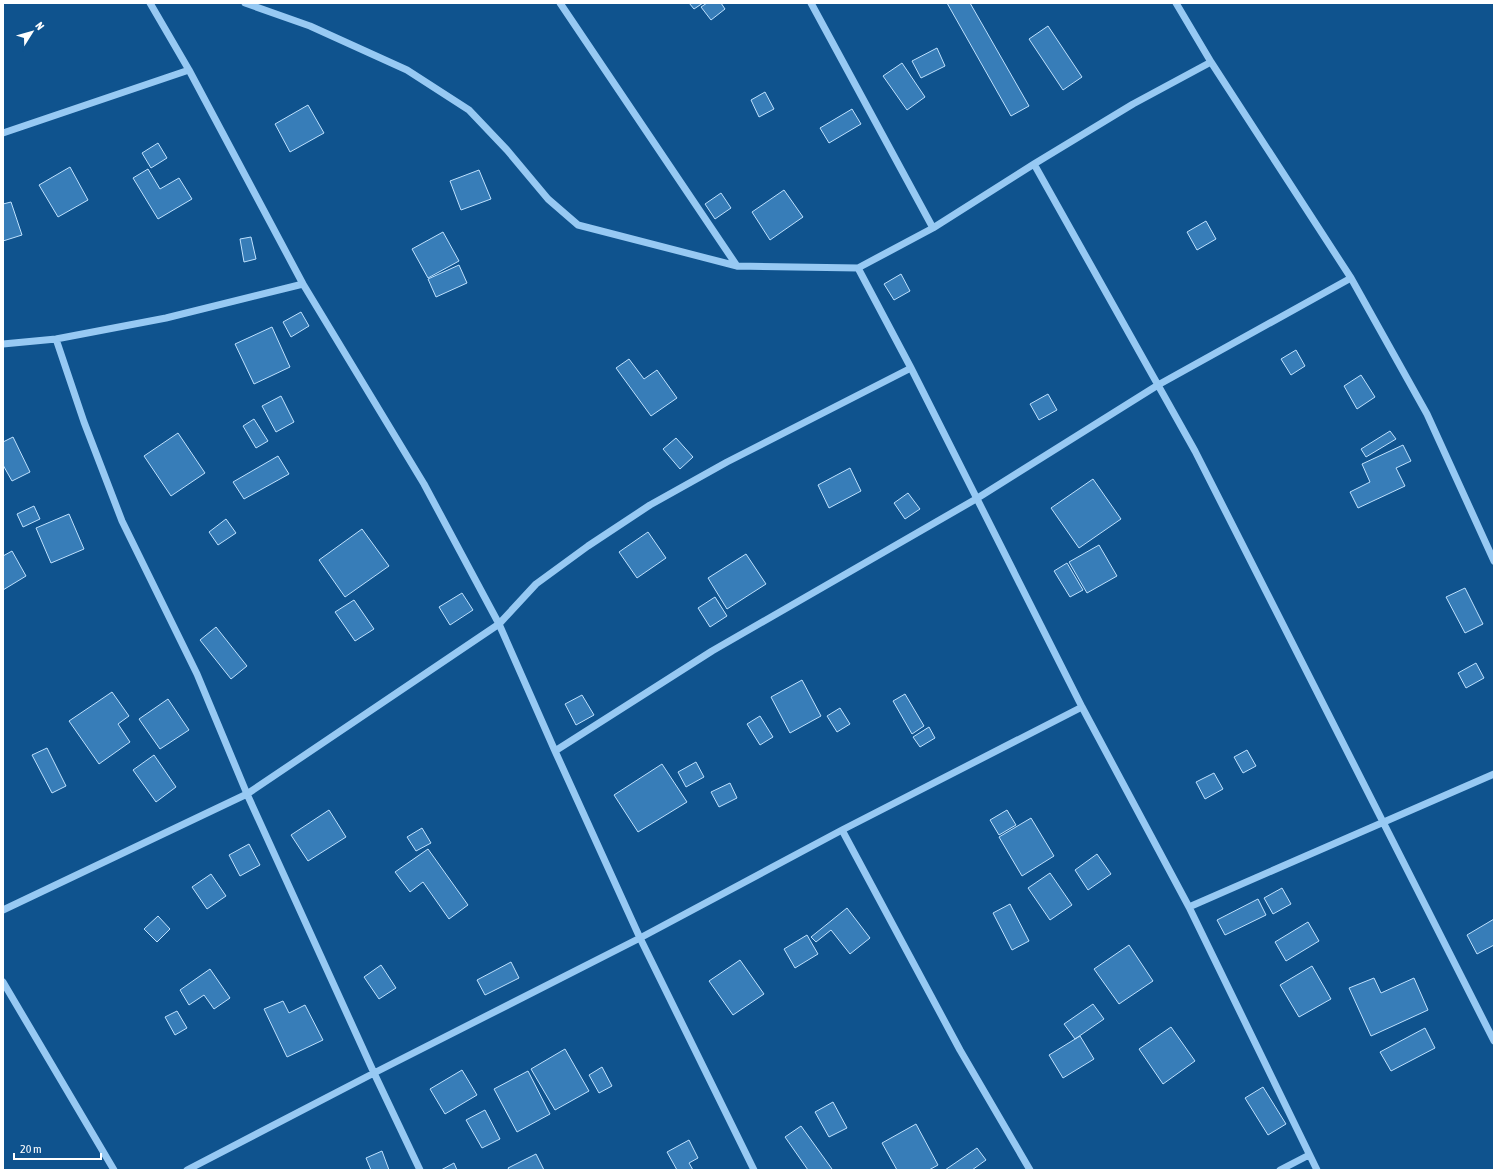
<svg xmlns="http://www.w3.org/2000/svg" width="1497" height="1173" font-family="'Asap Condensed',sans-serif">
<rect width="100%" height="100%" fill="#0f538e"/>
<!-- building -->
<path fill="#377db8" stroke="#bee1fe" d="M 689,3 L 703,3 L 694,9 Z
M 707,3 L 721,3 L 725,9 L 711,20 L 701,7 Z
M 947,3 L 970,3 L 1029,106 L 1011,116 Z
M 1048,26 L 1082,77 L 1063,90 L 1029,39 Z
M 937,48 L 945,66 L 921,78 L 912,61 Z
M 902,63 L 925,97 L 907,110 L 883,76 Z
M 765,92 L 774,109 L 759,117 L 751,100 Z
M 308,105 L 324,133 L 290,152 L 275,124 Z
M 852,109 L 861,124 L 829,143 L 820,128 Z
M 158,143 L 167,158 L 151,168 L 142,153 Z
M 70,167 L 88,200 L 58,217 L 39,185 Z
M 148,169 L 160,189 L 179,178 L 192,199 L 158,219 L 133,178 Z
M 479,170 L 491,199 L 461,210 L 450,181 Z
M 784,190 L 803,217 L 770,240 L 752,212 Z
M 721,193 L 731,208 L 715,219 L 705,204 Z
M 11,202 L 22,235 L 3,241 L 3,204 Z
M 1206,221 L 1216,239 L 1197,250 L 1187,232 Z
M 443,232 L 459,261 L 428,278 L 412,249 Z
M 251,237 L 256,259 L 244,262 L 240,239 Z
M 459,265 L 467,283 L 436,297 L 428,279 Z
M 901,274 L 910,291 L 894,300 L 884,284 Z
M 301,312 L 309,326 L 291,337 L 283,322 Z
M 272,327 L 290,367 L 254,384 L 235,344 Z
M 1296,350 L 1305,366 L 1291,375 L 1281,359 Z
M 629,359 L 644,379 L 657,370 L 677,398 L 651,416 L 616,368 Z
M 1361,375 L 1375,397 L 1357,409 L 1344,386 Z
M 1048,394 L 1057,410 L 1039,420 L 1030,404 Z
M 281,396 L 294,422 L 276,432 L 262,406 Z
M 254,419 L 268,441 L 256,448 L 243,426 Z
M 1390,431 L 1396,439 L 1366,457 L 1361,449 Z
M 178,433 L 205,473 L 171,496 L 144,456 Z
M 13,437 L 30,472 L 12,481 L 3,465 L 3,442 Z
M 676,438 L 693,457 L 680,469 L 663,449 Z
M 1403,445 L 1411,461 L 1396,468 L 1405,486 L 1358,508 L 1350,492 L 1370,482 L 1362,464 Z
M 278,456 L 289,474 L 244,499 L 233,482 Z
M 850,468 L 861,491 L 829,508 L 818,485 Z
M 1093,479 L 1121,519 L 1079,548 L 1051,508 Z
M 908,493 L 920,509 L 905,519 L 894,503 Z
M 34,506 L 40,519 L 23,527 L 17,514 Z
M 69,514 L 84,549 L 51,563 L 36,528 Z
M 226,519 L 236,533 L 218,545 L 209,532 Z
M 362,529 L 389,566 L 345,597 L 319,560 Z
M 648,532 L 666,558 L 637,578 L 619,552 Z
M 1099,545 L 1117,576 L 1087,593 L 1069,562 Z
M 12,551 L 26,576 L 3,590 L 3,556 Z
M 746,554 L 766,584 L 727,609 L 708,578 Z
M 1067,563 L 1083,590 L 1070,597 L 1054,571 Z
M 1465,588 L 1483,624 L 1465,633 L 1446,597 Z
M 462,593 L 473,610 L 450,625 L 439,607 Z
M 715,597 L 727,616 L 710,627 L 698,608 Z
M 354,600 L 374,629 L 355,641 L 335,612 Z
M 216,627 L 247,666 L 231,679 L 200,640 Z
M 1476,663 L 1484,678 L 1466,688 L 1458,673 Z
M 802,680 L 821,716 L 790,733 L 771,697 Z
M 112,692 L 129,716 L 118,724 L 130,742 L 99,764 L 69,721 Z
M 905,694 L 924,726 L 912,734 L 893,701 Z
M 582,695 L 594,715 L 576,725 L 565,704 Z
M 168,699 L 189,730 L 160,749 L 139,719 Z
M 840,708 L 850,724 L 837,732 L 827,716 Z
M 760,716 L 773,737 L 760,745 L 747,724 Z
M 929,727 L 935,738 L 920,747 L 913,737 Z
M 47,748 L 66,786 L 52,793 L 32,755 Z
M 1247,750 L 1256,766 L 1243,773 L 1234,757 Z
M 154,755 L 176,787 L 156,802 L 133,770 Z
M 696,762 L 704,777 L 686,787 L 678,772 Z
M 662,764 L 687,802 L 638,832 L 614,795 Z
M 1214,773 L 1223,789 L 1205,799 L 1196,782 Z
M 730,783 L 737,798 L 719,807 L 711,792 Z
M 329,810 L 346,837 L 308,861 L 291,835 Z
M 1007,810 L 1016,825 L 999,835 L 990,820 Z
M 1031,818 L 1054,856 L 1022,876 L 999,837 Z
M 422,828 L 431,843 L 416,851 L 407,837 Z
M 249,844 L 260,865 L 240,876 L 229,855 Z
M 428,849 L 468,905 L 449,919 L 423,882 L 410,892 L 395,872 Z
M 1097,854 L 1111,874 L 1088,890 L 1075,870 Z
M 1050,873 L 1072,905 L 1050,920 L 1028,888 Z
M 211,874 L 226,896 L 207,909 L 192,887 Z
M 1282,888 L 1291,904 L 1273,914 L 1264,898 Z
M 1258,899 L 1266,915 L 1225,935 L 1217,920 Z
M 1010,904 L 1029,941 L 1012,950 L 993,913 Z
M 847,908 L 870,938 L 850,954 L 831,930 L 816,942 L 811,937 Z
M 158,916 L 170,929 L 157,942 L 144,929 Z
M 1494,919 L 1494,945 L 1477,954 L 1467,935 Z
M 1308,922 L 1319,941 L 1286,961 L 1275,942 Z
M 807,935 L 818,954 L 795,968 L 784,949 Z
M 1129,945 L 1153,981 L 1119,1004 L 1094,969 Z
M 740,960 L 764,994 L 733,1015 L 709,981 Z
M 511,962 L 519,978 L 485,995 L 477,980 Z
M 381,965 L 396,988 L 379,999 L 364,977 Z
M 1312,966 L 1331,999 L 1299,1017 L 1280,985 Z
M 210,969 L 230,998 L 214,1009 L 204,995 L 189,1005 L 180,990 Z
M 1374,978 L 1381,993 L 1414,978 L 1428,1010 L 1371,1036 L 1349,988 Z
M 283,1001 L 289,1013 L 305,1005 L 323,1040 L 287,1057 L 264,1009 Z
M 1093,1004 L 1104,1019 L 1075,1039 L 1064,1024 Z
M 177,1011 L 187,1028 L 175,1035 L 165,1017 Z
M 1171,1027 L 1195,1061 L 1163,1084 L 1139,1049 Z
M 1425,1028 L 1435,1048 L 1391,1071 L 1380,1052 Z
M 1080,1036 L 1094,1059 L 1063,1078 L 1049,1055 Z
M 565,1049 L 589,1091 L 555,1110 L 531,1069 Z
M 602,1067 L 612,1086 L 599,1093 L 589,1075 Z
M 462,1070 L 477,1095 L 445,1114 L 430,1089 Z
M 528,1071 L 550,1114 L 517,1132 L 494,1089 Z
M 1263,1087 L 1286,1124 L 1268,1135 L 1245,1098 Z
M 833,1102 L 847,1128 L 829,1137 L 815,1112 Z
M 485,1110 L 500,1139 L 482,1148 L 466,1120 Z
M 916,1124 L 938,1165 L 929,1170 L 897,1170 L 882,1143 Z
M 801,1126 L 832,1169 L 831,1170 L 808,1170 L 785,1137 Z
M 689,1140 L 698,1158 L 689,1163 L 693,1170 L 677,1170 L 667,1152 Z
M 977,1148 L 986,1160 L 972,1170 L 945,1170 Z
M 382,1151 L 389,1170 L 371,1170 L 366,1158 Z
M 536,1154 L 544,1170 L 509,1170 L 508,1168 Z
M 454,1163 L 457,1170 L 441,1170 Z"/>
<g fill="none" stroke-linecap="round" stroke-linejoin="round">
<!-- minor -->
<path stroke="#97c9f3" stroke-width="7" d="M 150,3 L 189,70 L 303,284 L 424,484 L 499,624 L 555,751 L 640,938 L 754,1170
M 245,3 L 310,26 L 407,70 L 469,110 L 507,150 L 548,199 L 578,225 L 737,266 L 858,268 L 933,228 L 1034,164 L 1133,104 L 1211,62
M 560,3 L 737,266
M 811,3 L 933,228
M 1176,3 L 1211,62 L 1351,278 L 1427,414 L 1494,561
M 3,133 L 189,70
M 1034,164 L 1195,451 L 1494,1041
M 858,268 L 911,368 L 1082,707 L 1189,907 L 1317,1170
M 56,339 L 84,422 L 122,521 L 197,674 L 247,794 L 374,1073 L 420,1170
M 3,344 L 56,339 L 166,318 L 303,284
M 555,751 L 712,651 L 976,499 L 1158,385 L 1351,278
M 842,830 L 960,1050 L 1030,1170
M 1189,907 L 1494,774
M 3,910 L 247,794 L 499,624 L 536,584 L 588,546 L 650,505 L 727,462 L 911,368
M 3,982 L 114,1170
M 187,1170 L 374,1073 L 640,938 L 842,830 L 1082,707
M 1280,1170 L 1309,1155"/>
</g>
<!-- border -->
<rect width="1497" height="1173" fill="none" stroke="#ffffff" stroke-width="8"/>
<!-- north arrow -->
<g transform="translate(32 32) rotate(53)" stroke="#0f538e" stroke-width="3" paint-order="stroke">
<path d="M0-3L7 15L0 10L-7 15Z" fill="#ffffff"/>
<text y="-6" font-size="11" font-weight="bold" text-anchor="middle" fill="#ffffff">N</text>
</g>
<!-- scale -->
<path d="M14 1153v6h87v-6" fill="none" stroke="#ffffff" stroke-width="2"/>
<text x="20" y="1153" font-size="12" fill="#ffffff" stroke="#0f538e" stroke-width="3" paint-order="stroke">20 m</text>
</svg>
